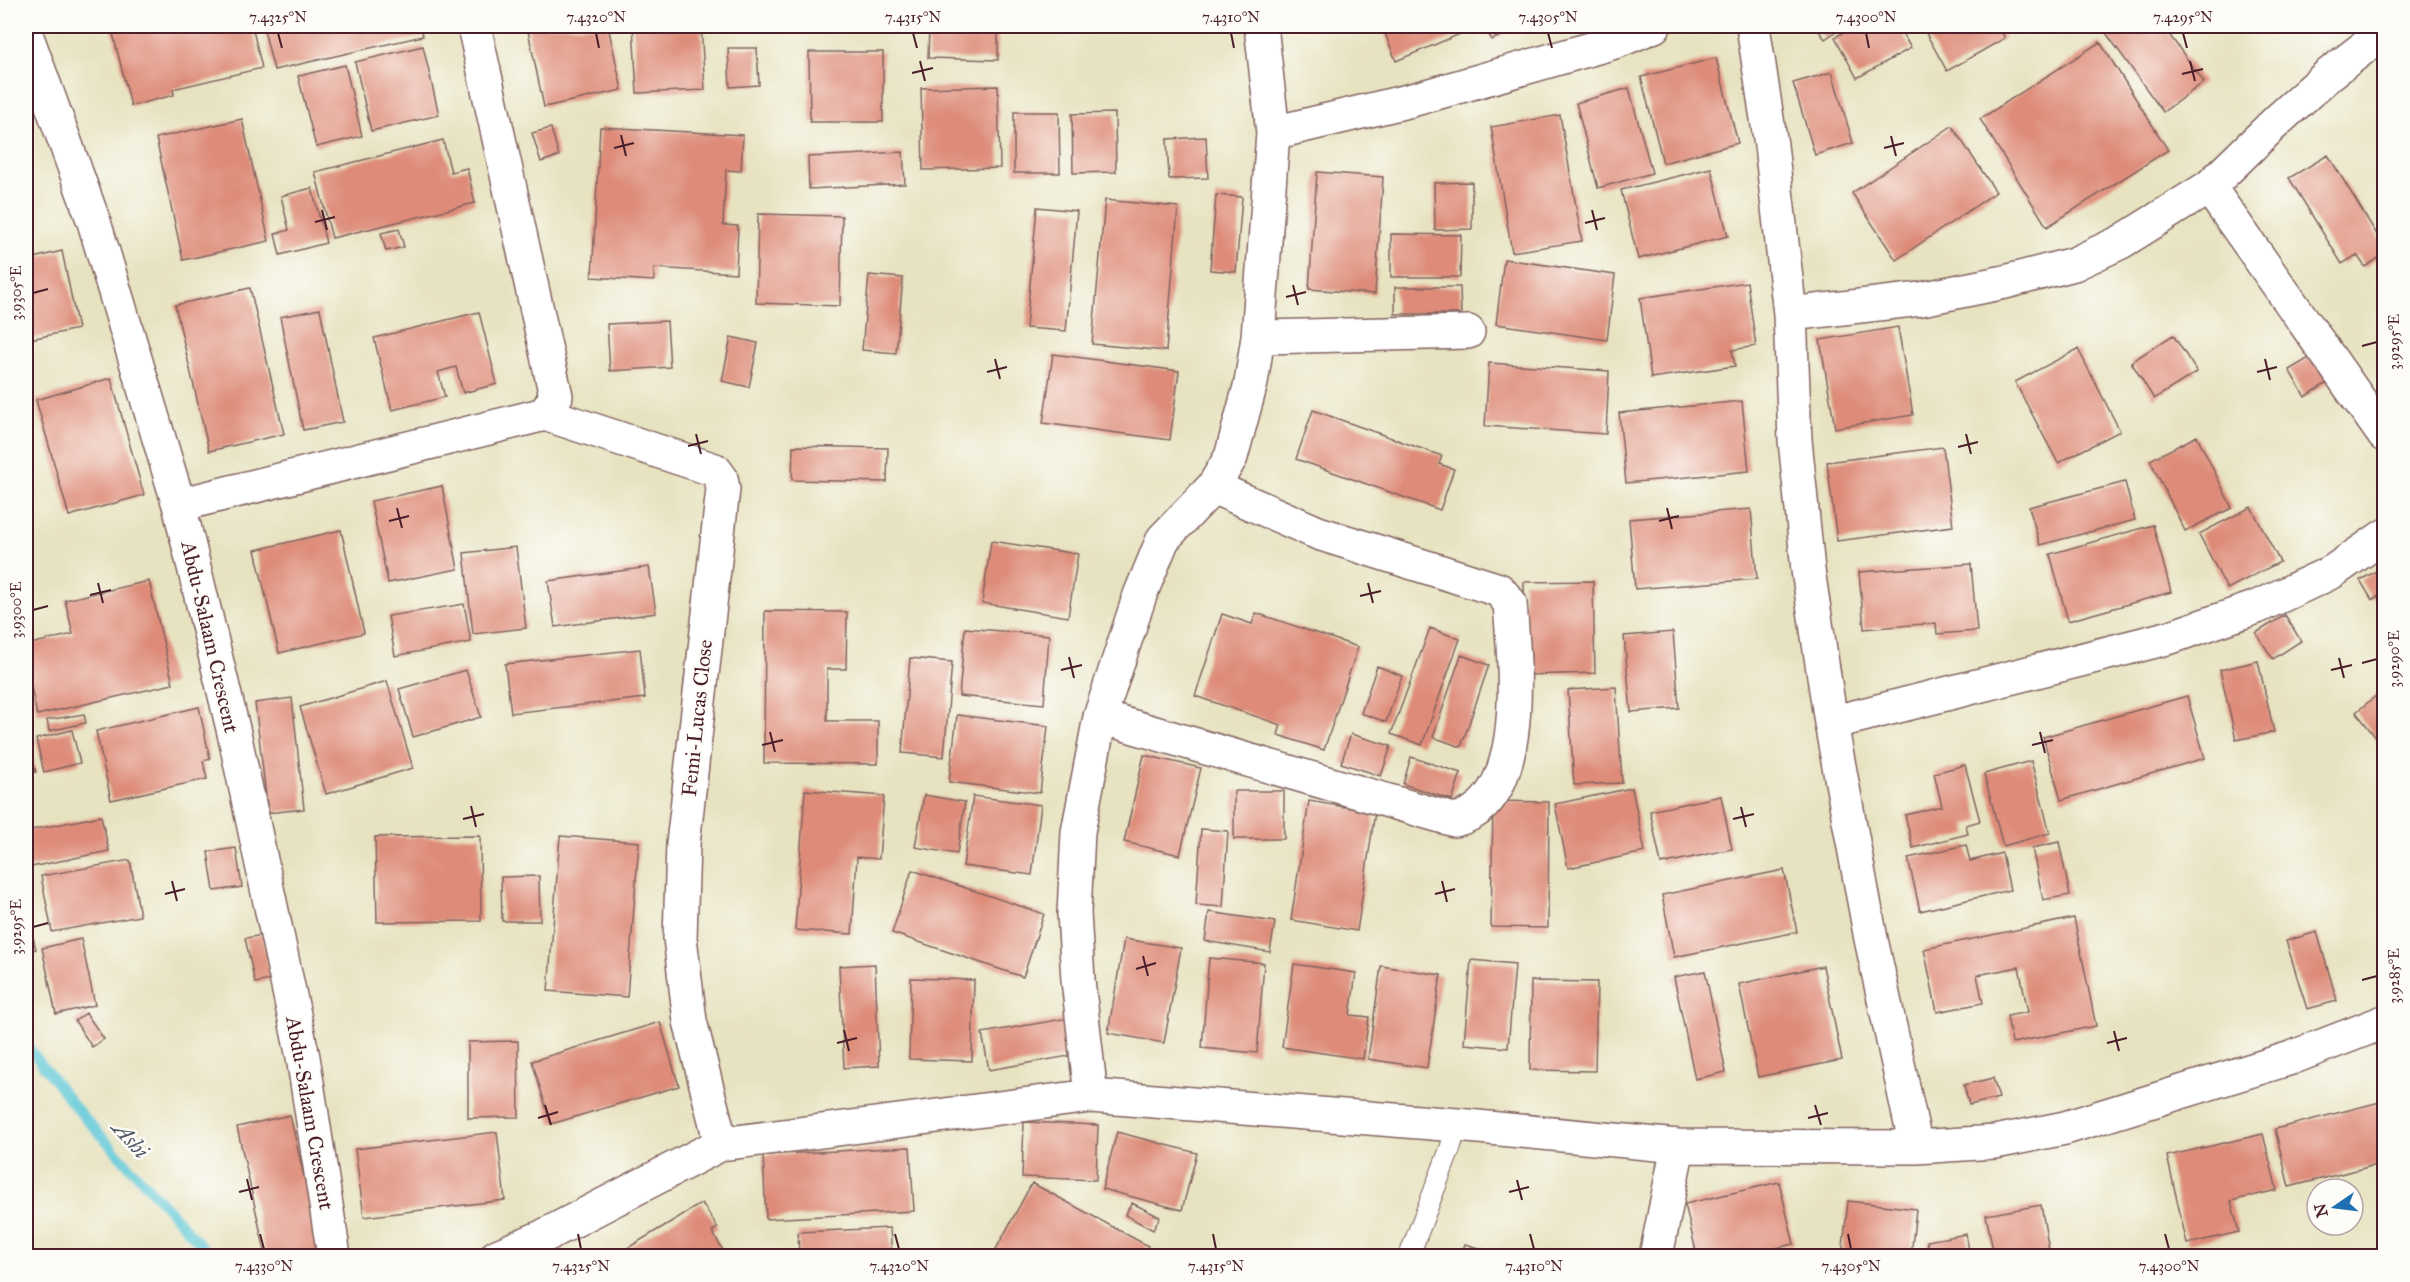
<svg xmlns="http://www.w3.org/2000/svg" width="2410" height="1282" font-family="'IM FELL Great Primer',serif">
<rect width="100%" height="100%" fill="#fdfcf7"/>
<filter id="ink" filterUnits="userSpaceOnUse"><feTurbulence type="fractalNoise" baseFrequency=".0167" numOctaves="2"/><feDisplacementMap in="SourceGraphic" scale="12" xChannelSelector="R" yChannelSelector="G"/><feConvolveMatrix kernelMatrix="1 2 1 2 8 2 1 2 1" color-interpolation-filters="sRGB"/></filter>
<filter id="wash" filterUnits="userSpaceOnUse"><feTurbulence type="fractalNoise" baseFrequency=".008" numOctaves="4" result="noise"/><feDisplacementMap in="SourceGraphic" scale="24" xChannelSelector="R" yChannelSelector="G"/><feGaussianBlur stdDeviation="1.35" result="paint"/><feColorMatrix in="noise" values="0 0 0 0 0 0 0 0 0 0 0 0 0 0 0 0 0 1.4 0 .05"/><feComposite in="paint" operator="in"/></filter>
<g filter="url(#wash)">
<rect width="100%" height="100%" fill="#e7e2c0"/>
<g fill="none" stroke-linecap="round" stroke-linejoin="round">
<!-- stream -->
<path stroke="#5cc7d6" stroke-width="10" d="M 26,1044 L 75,1107 L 211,1256"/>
</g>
<g id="blocks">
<!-- building -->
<path fill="#de8c79" d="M 111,26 L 252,26 L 262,68 L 173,89 L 174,95 L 131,106 Z
M 263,26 L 421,26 L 423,36 L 274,70 Z
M 527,26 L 608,26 L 622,90 L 544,107 Z
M 633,26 L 701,26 L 705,90 L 637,93 Z
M 929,26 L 998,26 L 998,60 L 928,58 Z
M 1382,26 L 1470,26 L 1472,29 L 1396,61 Z
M 1484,26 L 1520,26 L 1492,40 Z
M 1815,26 L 1844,26 L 1825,39 Z
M 1855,26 L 1898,26 L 1911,48 L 1857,78 L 1835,37 Z
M 1922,26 L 1998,26 L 2005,38 L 1947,71 Z
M 2116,26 L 2163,26 L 2204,82 L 2163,112 L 2106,33 Z
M 2100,42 L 2168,150 L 2047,227 L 1980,119 Z
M 423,46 L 439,115 L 371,131 L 355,62 Z
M 728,48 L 757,48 L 759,85 L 730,87 Z
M 809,52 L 883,52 L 883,122 L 810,122 Z
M 1716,58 L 1738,143 L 1663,163 L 1641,77 Z
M 345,65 L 362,136 L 316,147 L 298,76 Z
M 1832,72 L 1853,143 L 1815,155 L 1793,83 Z
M 998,86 L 1000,168 L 923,170 L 921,88 Z
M 1629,88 L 1652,173 L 1598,188 L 1576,103 Z
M 1014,112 L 1059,112 L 1060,173 L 1014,173 Z
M 1115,113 L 1116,172 L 1073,173 L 1072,114 Z
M 1560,115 L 1582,241 L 1512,252 L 1491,127 Z
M 242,119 L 269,241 L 183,260 L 156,138 Z
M 1952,126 L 1996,192 L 1896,260 L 1852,193 Z
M 600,127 L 743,135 L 741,171 L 726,170 L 723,225 L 738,226 L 736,273 L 654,268 L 654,281 L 592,277 Z
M 551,128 L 559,156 L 541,162 L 532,133 Z
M 1206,137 L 1208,178 L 1169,179 L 1167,139 Z
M 443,140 L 451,172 L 467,168 L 475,203 L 332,238 L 315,172 Z
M 903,152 L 905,184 L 809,189 L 808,157 Z
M 2328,155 L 2384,246 L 2384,254 L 2365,267 L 2357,255 L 2342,264 L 2289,178 Z
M 1711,168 L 1728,236 L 1638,259 L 1621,190 Z
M 1317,172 L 1383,177 L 1375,294 L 1309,289 Z
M 1472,182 L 1472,229 L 1435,230 L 1434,183 Z
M 312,188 L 326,243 L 280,255 L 275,234 L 289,230 L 281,196 Z
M 1216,195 L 1242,197 L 1236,272 L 1210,270 Z
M 1105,200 L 1178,207 L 1166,351 L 1092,344 Z
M 1037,207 L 1077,211 L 1066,331 L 1026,328 Z
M 758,214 L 842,216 L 840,306 L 756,303 Z
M 28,229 L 33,258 L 62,251 L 78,329 L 26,340 L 26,230 Z
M 399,229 L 404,247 L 386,251 L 381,233 Z
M 1391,234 L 1461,235 L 1460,277 L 1391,277 Z
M 1504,259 L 1615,275 L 1607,340 L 1496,324 Z
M 869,275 L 903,278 L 896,353 L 862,350 Z
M 1747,282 L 1756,346 L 1732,350 L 1735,366 L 1651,378 L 1640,298 Z
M 1395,287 L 1460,287 L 1461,314 L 1395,314 Z
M 250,288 L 284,434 L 209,451 L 175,305 Z
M 320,309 L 343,422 L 303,430 L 280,317 Z
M 479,312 L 497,384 L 463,393 L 456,367 L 438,372 L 445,397 L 392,410 L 374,338 Z
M 667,321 L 670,367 L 610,371 L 607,324 Z
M 1898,327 L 1913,415 L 1835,428 L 1820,340 Z
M 2173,335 L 2197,372 L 2154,399 L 2131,362 Z
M 731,337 L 758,343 L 749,387 L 722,381 Z
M 2078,349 L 2120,431 L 2058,463 L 2015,382 Z
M 2319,352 L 2335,378 L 2305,397 L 2289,370 Z
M 1053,354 L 1179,371 L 1170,440 L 1043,423 Z
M 1489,363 L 1609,371 L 1606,434 L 1485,426 Z
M 111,378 L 144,495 L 69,516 L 36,400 Z
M 1742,401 L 1749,471 L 1626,483 L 1619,413 Z
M 1313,410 L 1442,456 L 1439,464 L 1454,469 L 1440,510 L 1296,459 Z
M 2197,436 L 2232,508 L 2185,531 L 2150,460 Z
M 793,446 L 888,448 L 887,482 L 792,480 Z
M 1943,447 L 1953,526 L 1837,541 L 1827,462 Z
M 2125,482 L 2135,520 L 2040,545 L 2029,507 Z
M 442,486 L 458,569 L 388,583 L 371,501 Z
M 2251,507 L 2280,562 L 2227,589 L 2199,534 Z
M 1751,509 L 1757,579 L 1635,589 L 1629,519 Z
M 2153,525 L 2171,592 L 2068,621 L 2050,554 Z
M 341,530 L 364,633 L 279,653 L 255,550 Z
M 991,541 L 1078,554 L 1068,617 L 982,603 Z
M 516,547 L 526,628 L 473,634 L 464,553 Z
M 1971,564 L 1977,631 L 1937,634 L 1936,623 L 1864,629 L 1859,572 Z
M 649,567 L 656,613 L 555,627 L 548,581 Z
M 2384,567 L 2384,593 L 2372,600 L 2360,580 Z
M 149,581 L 173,684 L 37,715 L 26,664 L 26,645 L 73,634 L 65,600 Z
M 1593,581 L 1595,673 L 1525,675 L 1524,582 Z
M 464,604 L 471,642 L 395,656 L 388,616 Z
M 765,611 L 847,612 L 846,669 L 827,669 L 827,721 L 878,721 L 878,764 L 764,763 Z
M 1256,613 L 1358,647 L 1324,750 L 1278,735 L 1281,725 L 1195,696 L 1222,614 L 1252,624 Z
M 2285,615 L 2301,641 L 2273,659 L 2256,633 Z
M 965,628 L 1049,635 L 1044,704 L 959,696 Z
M 1430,628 L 1460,639 L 1422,745 L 1391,734 Z
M 1673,632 L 1679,708 L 1631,712 L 1624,636 Z
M 640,649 L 645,698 L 511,713 L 505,664 Z
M 1461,655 L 1489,665 L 1461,747 L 1433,737 Z
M 910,658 L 952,662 L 944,757 L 902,753 Z
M 2258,661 L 2274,732 L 2236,740 L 2220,670 Z
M 1377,666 L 1402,676 L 1386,722 L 1361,713 Z
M 466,670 L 481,717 L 413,737 L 399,689 Z
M 387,681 L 413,768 L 326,794 L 300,707 Z
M 1616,687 L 1622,783 L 1574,785 L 1568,690 Z
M 2382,691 L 2384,695 L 2384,748 L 2356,712 Z
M 2187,696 L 2205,758 L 2061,800 L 2043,737 Z
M 292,698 L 304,809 L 268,813 L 255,703 Z
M 199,707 L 210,759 L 203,761 L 207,779 L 111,800 L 96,731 Z
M 84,714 L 86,723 L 49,731 L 47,720 Z
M 957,715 L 1048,726 L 1040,793 L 949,782 Z
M 72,730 L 80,763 L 44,772 L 36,739 Z
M 1351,734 L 1391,746 L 1381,776 L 1341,763 Z
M 26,736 L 36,772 L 26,775 Z
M 1144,755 L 1201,768 L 1180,855 L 1124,842 Z
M 1411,757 L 1461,773 L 1452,800 L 1403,784 Z
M 2031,761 L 2050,833 L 2003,846 L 1984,774 Z
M 1965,765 L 1980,821 L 1966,825 L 1968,834 L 1913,848 L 1905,815 L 1942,806 L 1934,773 Z
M 1632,788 L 1645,852 L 1568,868 L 1555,804 Z
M 805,790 L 884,796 L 879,859 L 857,857 L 852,934 L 795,930 Z
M 1234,791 L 1284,791 L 1284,839 L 1234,839 Z
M 924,795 L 965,802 L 957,854 L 915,847 Z
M 973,796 L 1041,805 L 1032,875 L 963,866 Z
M 1721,796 L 1732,849 L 1661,864 L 1650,811 Z
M 1309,801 L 1375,812 L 1357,931 L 1291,920 Z
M 1493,801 L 1549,802 L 1548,928 L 1491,927 Z
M 101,816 L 109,851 L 26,868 L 26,831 Z
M 1201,829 L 1228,831 L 1223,907 L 1196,905 Z
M 480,836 L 481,921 L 377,922 L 375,837 Z
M 560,836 L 639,842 L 627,997 L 548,991 Z
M 2059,842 L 2070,895 L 2043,900 L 2032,848 Z
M 1966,845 L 1970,861 L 2002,853 L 2010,890 L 1920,911 L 1908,858 Z
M 236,848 L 242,887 L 214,891 L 208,852 Z
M 130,860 L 140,916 L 52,932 L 41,876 Z
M 912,870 L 1044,914 L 1023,977 L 892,933 Z
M 1784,870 L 1797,932 L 1674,957 L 1662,895 Z
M 539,876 L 540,921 L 502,921 L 501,877 Z
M 26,912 L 36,949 L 26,952 Z
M 1209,912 L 1275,922 L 1270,952 L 1205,941 Z
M 2074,918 L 2096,1026 L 2012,1043 L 2007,1016 L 2028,1012 L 2019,967 L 1977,975 L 1983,1003 L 1937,1012 L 1924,949 Z
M 2317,932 L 2337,1001 L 2307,1009 L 2286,941 Z
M 263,935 L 271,980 L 255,983 L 245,938 Z
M 81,939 L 95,1005 L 56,1014 L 42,948 Z
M 1124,939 L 1181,948 L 1164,1043 L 1108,1033 Z
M 1209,958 L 1264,963 L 1257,1053 L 1202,1048 Z
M 1471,960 L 1515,964 L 1508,1048 L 1464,1044 Z
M 875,964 L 879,1066 L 844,1068 L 839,966 Z
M 1294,964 L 1356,973 L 1350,1015 L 1369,1017 L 1363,1059 L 1282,1047 Z
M 1381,966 L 1441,975 L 1427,1068 L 1368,1059 Z
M 1823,966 L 1842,1060 L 1758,1077 L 1739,984 Z
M 1705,971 L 1726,1072 L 1695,1079 L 1674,977 Z
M 911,978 L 974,980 L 972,1061 L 909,1059 Z
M 1531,981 L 1597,982 L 1595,1071 L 1530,1070 Z
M 86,1013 L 104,1039 L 92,1047 L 75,1021 Z
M 1069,1018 L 1075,1055 L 989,1070 L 982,1033 Z
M 660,1022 L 679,1086 L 551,1124 L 532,1061 Z
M 518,1041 L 519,1117 L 468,1118 L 468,1042 Z
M 1993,1078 L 1999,1098 L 1969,1105 L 1964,1085 Z
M 2384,1101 L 2384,1194 L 2376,1165 L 2289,1187 L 2275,1129 Z
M 290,1115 L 322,1256 L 266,1256 L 237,1127 Z
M 1024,1122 L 1098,1125 L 1096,1180 L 1022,1177 Z
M 497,1132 L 505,1200 L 364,1217 L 355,1149 Z
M 1117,1132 L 1197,1153 L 1182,1210 L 1102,1189 Z
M 2263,1134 L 2277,1190 L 2231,1201 L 2239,1232 L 2187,1244 L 2167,1156 Z
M 910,1147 L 914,1211 L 766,1219 L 763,1155 Z
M 1779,1182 L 1794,1244 L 1776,1248 L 1778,1256 L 1697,1256 L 1685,1204 Z
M 1032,1183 L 1148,1246 L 1142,1256 L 1006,1256 L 995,1251 Z
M 1848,1201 L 1916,1209 L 1911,1256 L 1842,1256 Z
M 702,1203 L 718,1228 L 712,1231 L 726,1256 L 631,1256 L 626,1249 Z
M 1132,1203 L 1160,1217 L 1153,1230 L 1125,1215 Z
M 2041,1205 L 2050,1256 L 1994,1256 L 1986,1215 Z
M 890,1228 L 892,1256 L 799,1256 L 798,1232 Z
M 1966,1234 L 1970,1256 L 1930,1256 L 1927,1241 Z
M 1465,1244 L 1505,1256 L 1461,1256 Z"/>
</g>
</g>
<g filter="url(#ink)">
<use href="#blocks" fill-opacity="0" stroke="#81635f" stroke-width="1.5"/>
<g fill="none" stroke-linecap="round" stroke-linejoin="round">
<defs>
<path id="lane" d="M 1409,1256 L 1450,1149 L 1457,1125"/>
<path id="street" d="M 1753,26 L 1771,145 L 1790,314 L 1795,440 L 1808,570 L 1831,723 L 1871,939 L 1916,1147
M 26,34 L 94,222 L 179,505 L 234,733 L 303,1057 L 334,1256
M 1273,133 L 1412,100 L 1615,42 L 1654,26
M 2209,187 L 2384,435
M 1790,314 L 1921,299 L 2005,282 L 2074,264 L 2121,242 L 2209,187 L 2278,120 L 2327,76 L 2384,32
M 1258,337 L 1468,332
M 545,414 L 715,470 L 721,478 L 723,489 L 683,844 L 680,938 L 690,1021 L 721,1144
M 179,505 L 545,414 L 556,396 L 474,26
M 1100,717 L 1454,820 C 1531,804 1514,660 1510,603 L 1499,590 L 1318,533 L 1213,487
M 1831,723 L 2171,637 L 2257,607 L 2332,572 L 2384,536
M 1091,1096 L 1078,980 L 1074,913 L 1078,832 L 1100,717 L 1140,595 L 1163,539 L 1213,487 L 1231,457 L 1251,383 L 1258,337 L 1273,133 L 1261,26
M 497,1256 L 542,1237 L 721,1144 L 1091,1096 L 1457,1125 L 1678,1146 L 1916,1147 L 1995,1142 L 2065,1128 L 2291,1058 L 2384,1022
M 1656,1256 L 1678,1146"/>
</defs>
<!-- lane casing -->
<use href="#lane" stroke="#81635f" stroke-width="22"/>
<!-- street casing -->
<use href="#street" stroke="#81635f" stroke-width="36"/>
<!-- lane -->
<use href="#lane" stroke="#fff" stroke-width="20"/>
<!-- street -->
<use href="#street" stroke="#fff" stroke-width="33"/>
</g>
</g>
<!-- ticks -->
<path fill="none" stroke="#4a1f2b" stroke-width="2" d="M 278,33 L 282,48M 596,33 L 599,48M 913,33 L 917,48M 1231,33 L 1234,48M 1548,33 L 1552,48M 1866,33 L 1869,48M 2183,33 L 2187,48M 920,61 L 925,81M 2190,61 L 2195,81M 912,73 L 933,68M 2182,74 L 2203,69M 621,135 L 626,156M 1891,136 L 1896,156M 614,148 L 634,143M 1884,148 L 1904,143M 322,210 L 327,230M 1592,210 L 1597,230M 315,222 L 335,217M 1585,223 L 1605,218M 1293,285 L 1298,305M 33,293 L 48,289M 1286,297 L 1306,292M 2362,346 L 2377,342M 995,359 L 1000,379M 2265,359 L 2270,380M 987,372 L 1007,367M 2257,372 L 2277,367M 696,434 L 701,454M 1966,434 L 1971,454M 688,446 L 708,441M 1958,447 L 1978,442M 397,508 L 402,528M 1667,508 L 1672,529M 389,521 L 409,516M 1659,521 L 1679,516M 98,583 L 103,603M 1368,583 L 1373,603M 90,595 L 111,590M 1360,596 L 1381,591M 33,610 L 48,606M 1069,657 L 1074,678M 2339,658 L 2344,678M 2362,663 L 2377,659M 1061,670 L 1082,665M 2331,670 L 2352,665M 770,732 L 775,752M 2040,732 L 2045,753M 762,745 L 783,740M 2032,745 L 2053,740M 471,806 L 476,827M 1741,807 L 1746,827M 463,819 L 484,814M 1733,819 L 1754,814M 172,881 L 177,901M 1442,881 L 1447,902M 165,894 L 185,889M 1435,894 L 1455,889M 33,927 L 48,923M 1143,956 L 1148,976M 1136,969 L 1156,963M 2362,980 L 2377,976M 844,1030 L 849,1051M 2114,1031 L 2119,1051M 837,1043 L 857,1038M 2107,1043 L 2127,1038M 545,1105 L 551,1125M 1815,1105 L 1821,1125M 538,1118 L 558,1112M 1808,1118 L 1828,1113M 247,1179 L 252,1200M 1517,1180 L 1522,1200M 239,1192 L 259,1187M 1509,1192 L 1529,1187M 260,1234 L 264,1249M 578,1234 L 581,1249M 895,1234 L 899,1249M 1213,1234 L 1216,1249M 1530,1234 L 1534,1249M 1848,1234 L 1851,1249M 2165,1234 L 2169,1249"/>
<g text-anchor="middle" stroke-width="5" stroke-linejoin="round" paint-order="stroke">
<!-- street labels -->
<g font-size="21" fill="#4a1f2b" stroke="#fdfcf7">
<text transform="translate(210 637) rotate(77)" y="7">Abdu-Salaam Crescent</text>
<text transform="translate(697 718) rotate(-84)" y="7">Femi-Lucas Close</text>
<text transform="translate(310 1113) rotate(80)" y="7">Abdu-Salaam Crescent</text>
</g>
<!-- water labels -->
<g font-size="22" font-style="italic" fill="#505a67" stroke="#fdfcf7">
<text transform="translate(131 1139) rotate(48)" y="8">Ashi</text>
</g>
</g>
<!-- margin -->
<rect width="2410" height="1282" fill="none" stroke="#fdfcf7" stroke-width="66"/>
<!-- north arrow -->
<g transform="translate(2335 1207) rotate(256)"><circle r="28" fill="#fdfcf7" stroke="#b5a4a5" stroke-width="1.5"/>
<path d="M0-4.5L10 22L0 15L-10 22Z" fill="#1f6fb2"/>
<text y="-9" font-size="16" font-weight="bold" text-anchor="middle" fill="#4a1f2b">N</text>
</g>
<rect x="33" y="33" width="2344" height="1216" fill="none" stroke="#4a1f2b" stroke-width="2"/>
<g font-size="15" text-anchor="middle" fill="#4a1f2b">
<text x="278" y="22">7.4325°N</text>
<text x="596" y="22">7.4320°N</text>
<text x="913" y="22">7.4315°N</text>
<text x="1231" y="22">7.4310°N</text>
<text x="1548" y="22">7.4305°N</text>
<text x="1866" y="22">7.4300°N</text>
<text x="2183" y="22">7.4295°N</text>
<text transform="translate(16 293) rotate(-90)" y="5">3.9305°E</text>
<text transform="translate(2394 342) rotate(-90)" y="5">3.9295°E</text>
<text transform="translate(16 610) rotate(-90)" y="5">3.9300°E</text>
<text transform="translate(2394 659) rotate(-90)" y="5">3.9290°E</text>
<text transform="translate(16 927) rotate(-90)" y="5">3.9295°E</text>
<text transform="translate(2394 976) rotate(-90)" y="5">3.9285°E</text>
<text x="264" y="1271">7.4330°N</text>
<text x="581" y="1271">7.4325°N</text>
<text x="899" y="1271">7.4320°N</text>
<text x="1216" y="1271">7.4315°N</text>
<text x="1534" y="1271">7.4310°N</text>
<text x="1851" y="1271">7.4305°N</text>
<text x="2169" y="1271">7.4300°N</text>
</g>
</svg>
